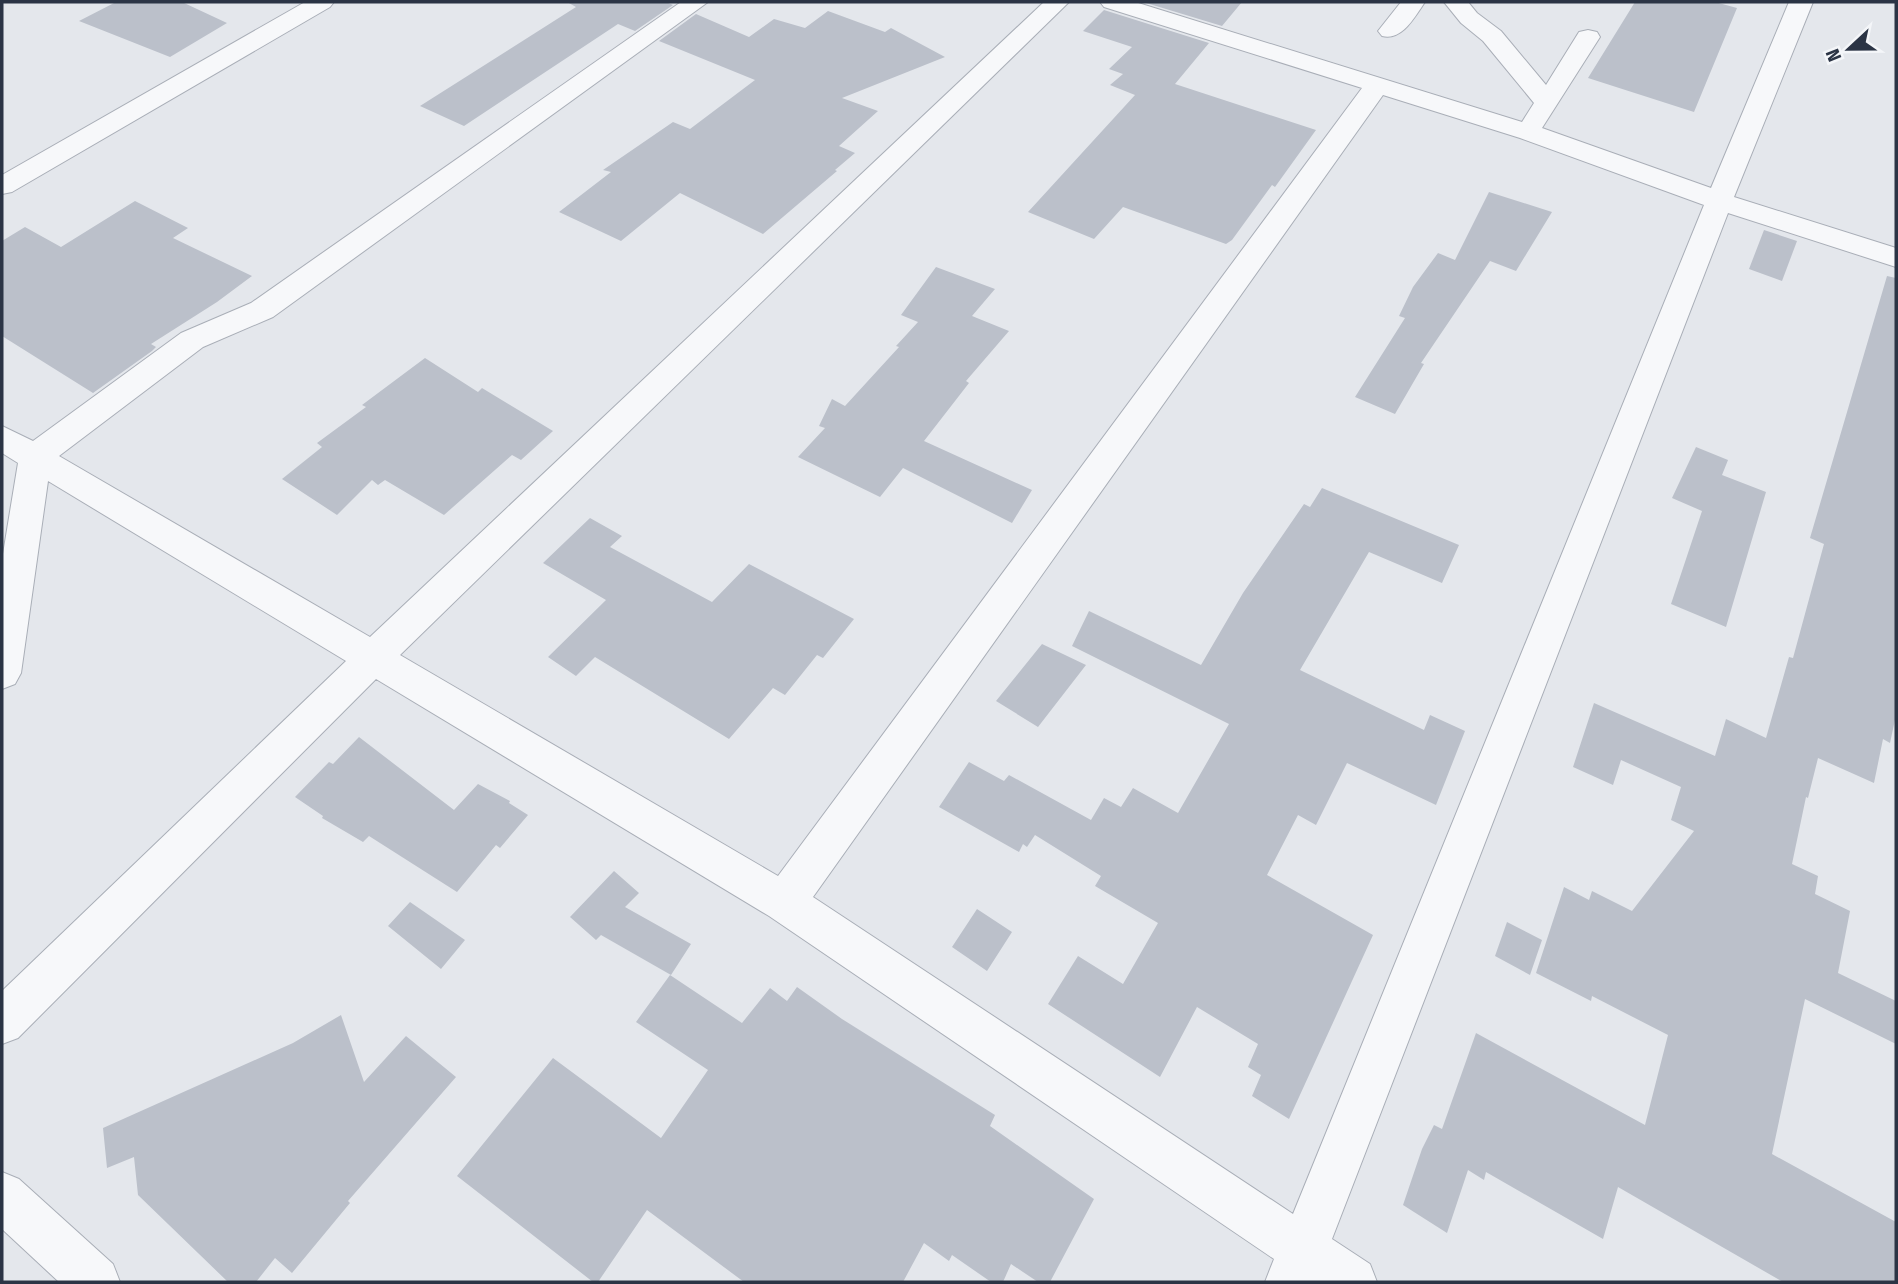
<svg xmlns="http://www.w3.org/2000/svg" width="1898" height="1284" font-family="'Fira Sans Condensed',sans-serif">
<rect width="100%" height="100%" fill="#e4e7ec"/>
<!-- building -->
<path fill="#bbc0ca" d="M 116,2 L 182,2 L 227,23 L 170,57 L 79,21 Z
M 567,2 L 666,2 L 673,5 L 635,31 L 618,24 L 464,126 L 420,106 L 576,7 Z
M 1143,2 L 1242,2 L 1222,26 Z
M 1635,2 L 1715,2 L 1737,8 L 1694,112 L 1588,78 Z
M 1104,10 L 1209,43 L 1175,84 L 1316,130 L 1275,187 L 1272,185 L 1232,240 L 1226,244 L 1123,207 L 1094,239 L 1028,212 L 1135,95 L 1110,85 L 1123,74 L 1109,69 L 1132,47 L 1083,31 Z
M 828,11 L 885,32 L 891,28 L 945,57 L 842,98 L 878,111 L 839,146 L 855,153 L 835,170 L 837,171 L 763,234 L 680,193 L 621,241 L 559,212 L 611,172 L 603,170 L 673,122 L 690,129 L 755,80 L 659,41 L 696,14 L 749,37 L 774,19 L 805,28 Z
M 1489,192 L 1552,212 L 1516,271 L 1490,261 L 1421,363 L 1424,364 L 1395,414 L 1355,397 L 1405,318 L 1399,316 L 1413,287 L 1438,253 L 1455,260 Z
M 135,201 L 188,228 L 173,238 L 252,276 L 217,302 L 151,344 L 156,347 L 152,351 L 93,393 L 2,336 L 2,241 L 25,227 L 61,247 Z
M 1764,230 L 1797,241 L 1782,281 L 1749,269 Z
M 936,267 L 995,289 L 972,316 L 1009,331 L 966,381 L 969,383 L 924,441 L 1032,490 L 1012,523 L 903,468 L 880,497 L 798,457 L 825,428 L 819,426 L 832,399 L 845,406 L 899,347 L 896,346 L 918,322 L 901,315 Z
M 1887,276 L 1896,278 L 1896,715 L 1890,743 L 1883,739 L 1874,783 L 1818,758 L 1808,798 L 1806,797 L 1792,864 L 1818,876 L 1815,894 L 1850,911 L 1838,973 L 1896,1001 L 1896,1044 L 1805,999 L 1772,1154 L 1896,1222 L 1896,1282 L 1783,1282 L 1618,1187 L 1603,1239 L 1486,1172 L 1484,1180 L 1468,1170 L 1447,1233 L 1403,1205 L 1422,1149 L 1434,1125 L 1442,1129 L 1476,1033 L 1645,1125 L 1668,1035 L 1592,996 L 1591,1001 L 1536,973 L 1564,887 L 1589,900 L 1592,891 L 1632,911 L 1694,831 L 1671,820 L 1681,787 L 1621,760 L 1613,785 L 1573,767 L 1594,703 L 1715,756 L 1726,719 L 1766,738 L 1789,657 L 1793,658 L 1824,544 L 1810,538 Z
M 425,358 L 478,392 L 482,388 L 553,431 L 521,460 L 512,455 L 444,515 L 385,480 L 378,485 L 372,480 L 337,515 L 282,479 L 322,447 L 317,443 L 366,407 L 362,405 Z
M 1696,447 L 1728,460 L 1722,475 L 1766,492 L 1726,627 L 1671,604 L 1702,511 L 1672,498 Z
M 1322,488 L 1459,545 L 1442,583 L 1369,552 L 1300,670 L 1424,730 L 1430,715 L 1465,731 L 1436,805 L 1347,763 L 1316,825 L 1298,815 L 1267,875 L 1373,935 L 1289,1119 L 1252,1096 L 1261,1075 L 1248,1067 L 1258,1044 L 1197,1007 L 1160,1077 L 1048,1004 L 1078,956 L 1123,984 L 1158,923 L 1095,886 L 1101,876 L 1035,835 L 1027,847 L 1023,844 L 1019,852 L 939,807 L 969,762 L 1004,781 L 1009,775 L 1091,820 L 1104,798 L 1121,807 L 1133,788 L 1178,813 L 1229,724 L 1072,646 L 1089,611 L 1201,665 L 1243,593 L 1304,504 L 1310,507 Z
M 590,518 L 622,536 L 610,547 L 712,602 L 749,564 L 854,619 L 823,658 L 817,655 L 785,695 L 773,688 L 729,739 L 595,657 L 576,676 L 548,657 L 606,600 L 543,563 Z
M 1042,644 L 1086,665 L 1038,727 L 996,701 Z
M 359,737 L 454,810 L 478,784 L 510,801 L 509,803 L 528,815 L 500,848 L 496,845 L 457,892 L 369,836 L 363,842 L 322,818 L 323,816 L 295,797 L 329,762 L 333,764 Z
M 614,871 L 639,893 L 625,907 L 691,944 L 671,975 L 601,935 L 596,940 L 570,917 Z
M 410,902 L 465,940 L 441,969 L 388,926 Z
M 977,909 L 1012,932 L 987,971 L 952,947 Z
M 1507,922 L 1542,940 L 1530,975 L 1495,956 Z
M 670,975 L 742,1023 L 770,988 L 787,1001 L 797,987 L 842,1019 L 995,1115 L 990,1126 L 1094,1199 L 1050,1282 L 1038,1282 L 1011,1264 L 1003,1282 L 991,1282 L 952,1255 L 949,1261 L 924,1243 L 903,1282 L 744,1282 L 647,1210 L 598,1282 L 593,1282 L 457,1176 L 553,1058 L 661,1138 L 708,1070 L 636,1022 Z
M 341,1015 L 364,1082 L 406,1036 L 456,1077 L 348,1201 L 350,1203 L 292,1273 L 275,1258 L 256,1282 L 228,1282 L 138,1195 L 134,1157 L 107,1168 L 103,1128 L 293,1043 Z"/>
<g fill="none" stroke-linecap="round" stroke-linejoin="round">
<defs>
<path id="street" d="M 305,2 L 334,2 L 330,7 L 12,192 L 2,194 L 2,175 Z
M 681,2 L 708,2 L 273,317 L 203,347 L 59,456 L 370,637 L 1044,2 L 1069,2 L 400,655 L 778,876 L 1362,88 L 1104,7 L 1100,2 L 1135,2 L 1522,122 L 1534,103 L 1483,41 L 1461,23 L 1444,2 L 1468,2 L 1477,13 L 1501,31 L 1546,85 L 1579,32 L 1588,30 L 1597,32 L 1600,37 L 1542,128 L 1711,188 L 1789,2 L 1813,2 L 1734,197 L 1896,248 L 1896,267 L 1728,213 L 1332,1239 L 1370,1264 L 1377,1282 L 1265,1282 L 1274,1259 L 769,916 L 376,679 L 18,1038 L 2,1044 L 2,991 L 346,661 L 48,481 L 21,673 L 15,684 L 2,689 L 2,560 L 18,463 L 2,453 L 2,426 L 33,441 L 181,333 L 251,303 ZM 1383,95 L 1520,138 L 1704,205 L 1293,1214 L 813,897 Z
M 1401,2 L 1425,2 C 1414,18 1402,41 1382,36 L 1378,31 Z
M 2,1172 L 19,1179 L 113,1264 L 120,1282 L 59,1282 L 2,1229 Z"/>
</defs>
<!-- street casing -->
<use href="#street" stroke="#a9aeb7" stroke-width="2"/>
<!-- street -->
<use href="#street" fill="#f7f8fa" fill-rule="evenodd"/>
</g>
<!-- border -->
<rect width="1898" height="1284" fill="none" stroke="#2b3445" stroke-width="7"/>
<!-- north arrow -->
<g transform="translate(1849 49) rotate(248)" stroke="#f4f6f9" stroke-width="5" paint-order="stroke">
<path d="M0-5L12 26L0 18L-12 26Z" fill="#2b3445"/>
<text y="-10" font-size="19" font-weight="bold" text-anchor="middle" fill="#2b3445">N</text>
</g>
</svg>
